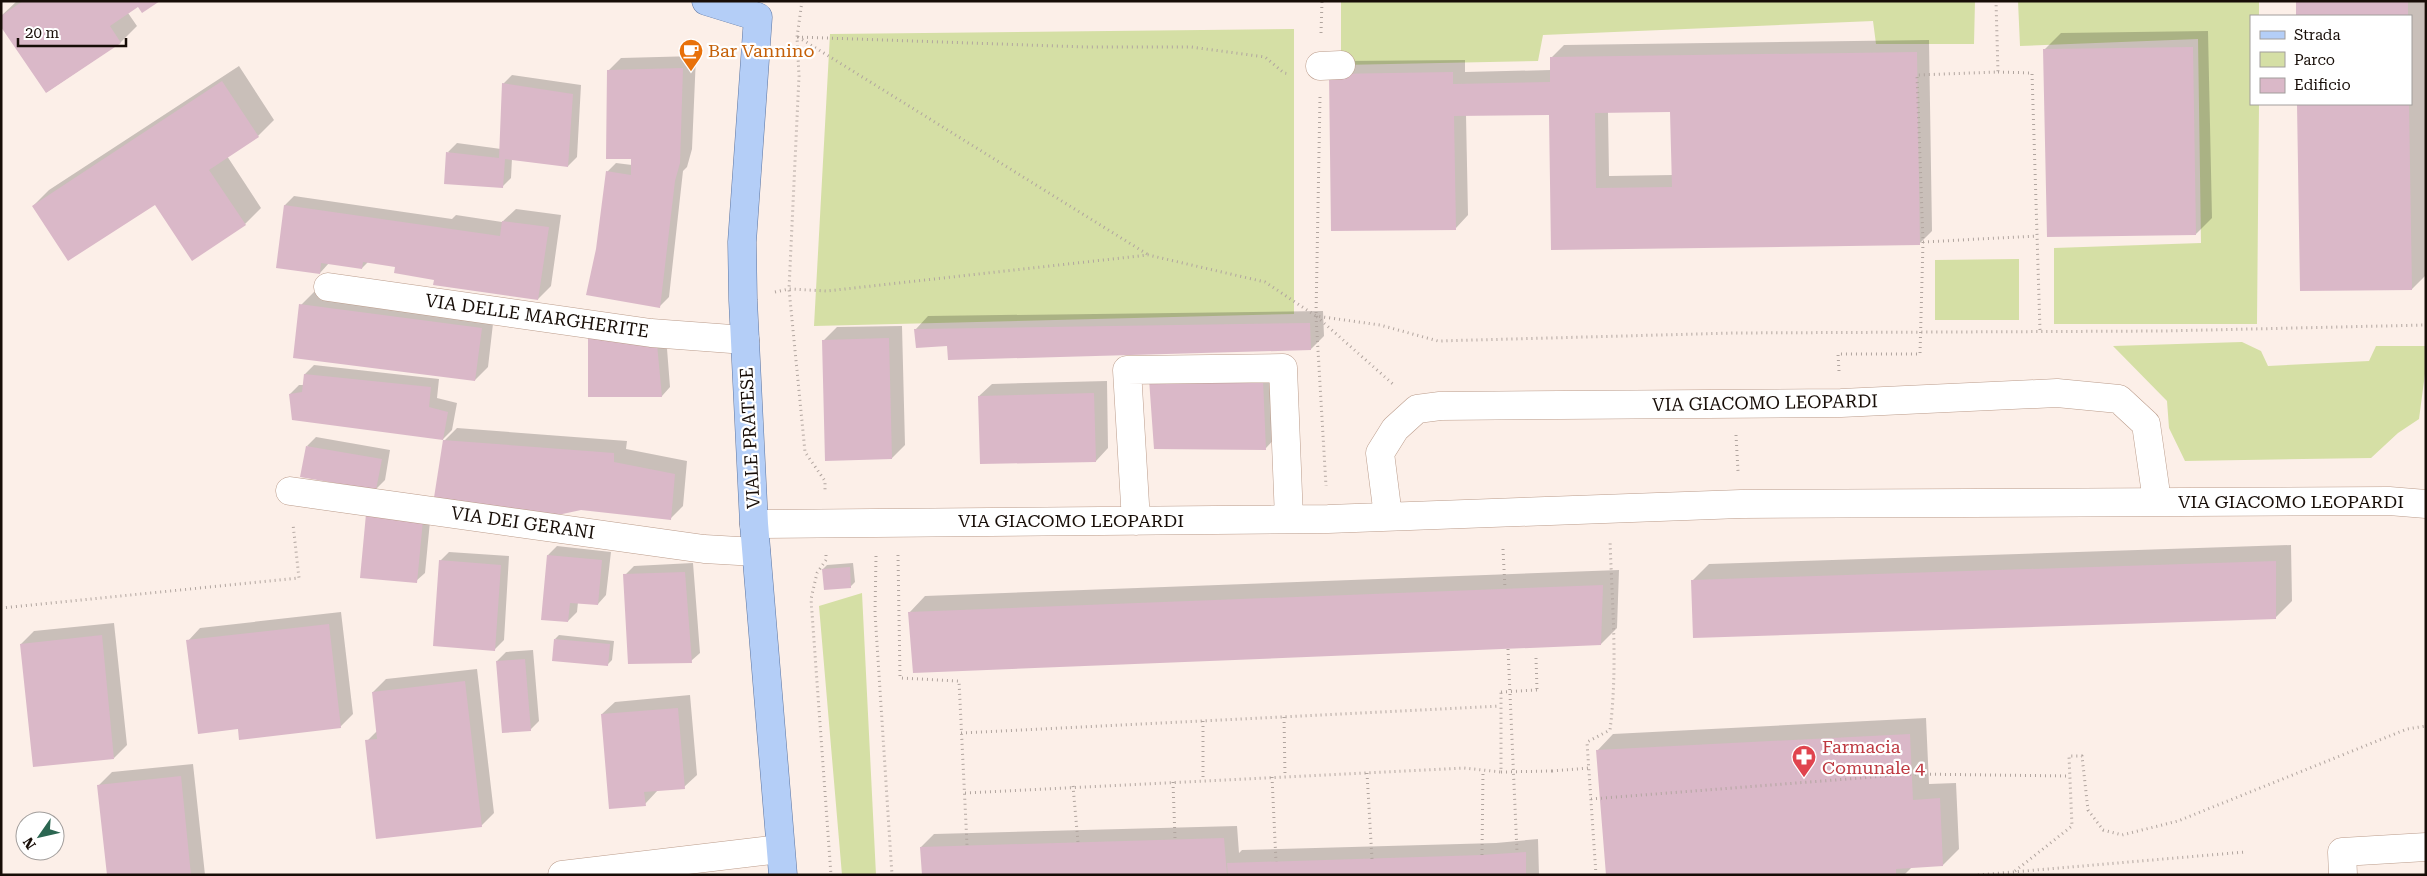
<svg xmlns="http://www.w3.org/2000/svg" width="2427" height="876" font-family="'Roboto Serif',serif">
<rect width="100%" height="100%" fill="#fcefe8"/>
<!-- green -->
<path fill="#d5dfa5" d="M 1341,1 L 1975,1 L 1974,44 L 1876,44 L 1873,21 L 1543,35 L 1538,61 L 1341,65 Z
M 2018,1 L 2259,1 L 2259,16 L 2251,16 L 2251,104 L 2259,104 L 2257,324 L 2054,324 L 2054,248 L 2201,243 L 2198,39 L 2020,46 Z
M 1294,29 L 1294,314 L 814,326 L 830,34 Z
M 2019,259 L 2019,320 L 1935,320 L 1935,260 Z
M 2242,342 L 2261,351 L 2268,366 L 2369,361 L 2376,346 L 2426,346 L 2426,366 L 2419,419 L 2398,433 L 2371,458 L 2185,461 L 2169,428 L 2167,401 L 2113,346 Z
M 862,593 L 876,875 L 842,875 L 819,606 Z"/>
<!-- shadow -->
<path fill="#0003" fill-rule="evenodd" d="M 17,1 L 158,1 L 138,6 L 128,13 L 137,26 L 121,42 L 47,92 L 1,24 L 1,16 Z
M 2297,1 L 2424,1 L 2426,275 L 2412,289 L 2301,290 L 2298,104 L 2411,104 L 2411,16 L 2297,16 Z
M 2208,31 L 2212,218 L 2196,234 L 2045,49 L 2061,33 Z
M 1929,40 L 1932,231 L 1919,244 L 1552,249 L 1550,113 L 1466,114 L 1468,215 L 1456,228 L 1343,61 L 1465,60 L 1465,72 L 1551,70 L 1551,58 L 1564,45 ZM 1671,111 L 1673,175 L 1609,176 L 1608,112 Z
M 696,56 L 692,149 L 687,167 L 683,171 L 669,297 L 660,306 L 597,249 L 607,172 L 616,163 L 632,165 L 632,158 L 608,71 L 621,58 Z
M 239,66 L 274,120 L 258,136 L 227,156 L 261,208 L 245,224 L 155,203 L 33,206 L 49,190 Z
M 512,75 L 581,85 L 577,157 L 568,166 L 512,158 L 511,178 L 502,187 L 448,152 L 457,143 L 501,149 L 503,84 Z
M 294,196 L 452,219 L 456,215 L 502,222 L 516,209 L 561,215 L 551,286 L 538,299 L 436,279 L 397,266 L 368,262 L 362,268 L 329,263 L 320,273 L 277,267 L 285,205 Z
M 314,292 L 494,315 L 488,367 L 475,380 L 301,305 Z
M 1323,311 L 1324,336 L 1311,349 L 948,345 L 916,329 L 928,316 Z
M 902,326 L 905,445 L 892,458 L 824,340 L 837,327 Z
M 666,336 L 670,387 L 662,396 L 589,396 Z
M 314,365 L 439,379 L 437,398 L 457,403 L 452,430 L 443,439 L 290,394 L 299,385 L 304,385 L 305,374 Z
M 1275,368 L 1278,435 L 1266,448 L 1156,448 Z
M 1107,381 L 1108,448 L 1096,461 L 979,396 L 992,384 Z
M 457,428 L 627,441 L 626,449 L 687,461 L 683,506 L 670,519 L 444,441 Z
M 316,437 L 390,450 L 385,480 L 376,489 L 307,446 Z
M 376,506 L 431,511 L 425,573 L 416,581 Z
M 2291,545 L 2292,601 L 2276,617 L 1693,580 L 1709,564 Z
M 557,546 L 611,552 L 606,595 L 598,604 L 578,602 L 577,612 L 568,621 L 548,555 Z
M 449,552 L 509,556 L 504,640 L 495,649 L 440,561 Z
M 693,563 L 700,653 L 691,661 L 625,575 L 634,566 Z
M 853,563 L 855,582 L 850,587 L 823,569 L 827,565 Z
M 1619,570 L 1617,628 L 1601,644 L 909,613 L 925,596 Z
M 341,612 L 353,714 L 340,727 L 239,728 L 188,641 L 200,628 Z
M 114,623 L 127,745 L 114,758 L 21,644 L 34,631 Z
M 559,635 L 614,641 L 612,660 L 607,665 L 555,639 Z
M 533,650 L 539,721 L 530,730 L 497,661 L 506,652 Z
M 477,669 L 494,813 L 481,826 L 367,741 L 378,730 L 373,692 L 386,679 Z
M 690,695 L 697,775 L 684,787 L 658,790 L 645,804 L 602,714 L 615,702 Z
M 1926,718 L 1929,784 L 1956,783 L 1959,849 L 1943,865 L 1913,866 L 1904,875 L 1607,875 L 1597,751 L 1613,734 Z
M 193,764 L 205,875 L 108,875 L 99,785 L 112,772 Z
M 1237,826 L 1239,853 L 1242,850 L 1496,843 L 1538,839 L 1539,875 L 923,875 L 921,847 L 934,834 Z"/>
<!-- building -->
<path fill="#dab8c8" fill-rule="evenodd" d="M 23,1 L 160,1 L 142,13 L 138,7 L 110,26 L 121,43 L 46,93 L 1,27 L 1,16 Z
M 2296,1 L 2408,1 L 2408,16 L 2296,16 Z
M 2193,47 L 2196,235 L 2047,237 L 2043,49 Z
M 1917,52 L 1920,245 L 1551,250 L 1549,115 L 1454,116 L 1456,230 L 1331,231 L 1329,74 L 1453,72 L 1453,84 L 1550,82 L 1550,57 ZM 1670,112 L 1672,187 L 1596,188 L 1595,113 Z
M 683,68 L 680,163 L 675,181 L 660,308 L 586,295 L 596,249 L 606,171 L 631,175 L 631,159 L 606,159 L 607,70 Z
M 222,81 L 259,137 L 209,170 L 246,225 L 192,261 L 155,205 L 68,261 L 32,206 Z
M 502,83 L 573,94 L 568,167 L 505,159 L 503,188 L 444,184 L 446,152 L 499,158 Z
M 2297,104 L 2409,104 L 2412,290 L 2300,291 Z
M 284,205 L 500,236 L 502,221 L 549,227 L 538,300 L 433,285 L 434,280 L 394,273 L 395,267 L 363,262 L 362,269 L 321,263 L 320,274 L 276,268 Z
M 299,304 L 482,328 L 475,381 L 293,358 Z
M 1310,323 L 1311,350 L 948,360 L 947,346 L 916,348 L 914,329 Z
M 588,335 L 657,344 L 662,397 L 588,397 Z
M 889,338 L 892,459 L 825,461 L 822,340 Z
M 304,374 L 431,387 L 429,407 L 448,412 L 443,440 L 292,420 L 289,394 L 302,392 Z
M 1149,379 L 1263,380 L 1266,450 L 1154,449 Z
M 1094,393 L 1096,462 L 980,464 L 978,396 Z
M 443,440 L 614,453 L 614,462 L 675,474 L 671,520 L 581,510 L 530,521 L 433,504 Z
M 306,446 L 382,459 L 376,490 L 300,477 Z
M 366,514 L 423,520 L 417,583 L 360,578 Z
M 547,555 L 602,560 L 598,605 L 570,603 L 568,622 L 541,620 Z
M 439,560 L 501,565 L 495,651 L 433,646 Z
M 2276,561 L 2276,619 L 1693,638 L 1691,580 Z
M 850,567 L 851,588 L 824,590 L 822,569 Z
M 685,572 L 692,663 L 628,664 L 623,574 Z
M 1603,585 L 1601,645 L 913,673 L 908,612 Z
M 329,624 L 341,728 L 239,740 L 238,729 L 198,734 L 186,640 Z
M 102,635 L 114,759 L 33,767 L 20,644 Z
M 554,639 L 610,644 L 608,666 L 552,661 Z
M 525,659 L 531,731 L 502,733 L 496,661 Z
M 465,681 L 482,827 L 376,839 L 365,740 L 377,739 L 372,692 Z
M 678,708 L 685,789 L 644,792 L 646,806 L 609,809 L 601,714 Z
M 1910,734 L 1913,800 L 1940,798 L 1943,866 L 1896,869 L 1896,875 L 1606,875 L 1596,750 Z
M 181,776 L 191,875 L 107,875 L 97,785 Z
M 1224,838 L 1227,875 L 922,875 L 920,847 Z
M 1526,852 L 1526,875 L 1228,875 L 1227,863 L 1482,855 Z"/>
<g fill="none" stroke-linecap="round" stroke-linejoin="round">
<defs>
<path id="minor" d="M 1320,66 L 1341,65
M 328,287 L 651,333 L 745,340
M 290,491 L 704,549 L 756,552
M 1388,516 L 1380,453 L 1395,429 L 1417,409 L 1440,406 L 1841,403 L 2057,393 L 2119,399 L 2146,424 L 2157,501
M 1136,521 L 1127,370 L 1283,368 L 1289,519
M 754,524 L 1328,519 L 1741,504 L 2389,501 L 2426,504
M 562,875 L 780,849
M 2343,875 L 2342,852 L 2426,847"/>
<path id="major" d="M 706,1 L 758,17 L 742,242 L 743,300 L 754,524 L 783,875"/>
</defs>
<!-- minor casing -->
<use href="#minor" stroke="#bb9c8b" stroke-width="29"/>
<!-- major casing -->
<use href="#major" stroke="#5d75a0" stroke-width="29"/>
<!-- path -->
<path stroke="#b1a59f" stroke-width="3" stroke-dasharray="1 4" stroke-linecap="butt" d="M 802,1 L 797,37 L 799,76 L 789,289 L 805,452 L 825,481 L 825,491
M 1321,33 L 1322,1
M 797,37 L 1086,47 L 1191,47 L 1265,57 L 1284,73 L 1290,74
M 798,37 L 1147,254
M 1998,72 L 2032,73 L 2040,331
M 1320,97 L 1316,316 L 1394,385
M 1923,242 L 2037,236
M 775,292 L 789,289 L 827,291 L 1148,255 L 1265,282 L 1316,316 L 1380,325 L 1438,341 L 1734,333 L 2164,331 L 2426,325
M 1316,316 L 1326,486
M 1839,371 L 1838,354 L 1920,354 L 1923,242 L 1917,75 L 1998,72 L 1996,1
M 1736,435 L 1738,471
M 1503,549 L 1505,589
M 826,555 L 826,560 L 817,573 L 811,599 L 831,875
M 898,555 L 900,678 L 959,681 L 967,845
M 876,556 L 875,613 L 892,875
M 1,608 L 299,578 L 293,524
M 1508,649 L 1517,852
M 1536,658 L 1537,690
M 1284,717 L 1285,776
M 1203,721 L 1203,780
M 961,733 L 1499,706
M 1552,771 L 1589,768
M 1367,773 L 1372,859
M 1272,777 L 1276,862
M 1173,782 L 1175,839
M 1073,786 L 1078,842
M 965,793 L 1464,768 L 1501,772 L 1501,692
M 1591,799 L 1912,774 L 2070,776
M 1482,855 L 1483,770
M 2015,871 L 2072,826 L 2069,756 L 2082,756 L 2088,810 L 2103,830 L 2122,835 L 2178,821 L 2407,729 L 2426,726
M 1596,875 L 1587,742 L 1610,730 C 1618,667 1612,603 1610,540
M 1978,875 L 2245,852"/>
<!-- minor -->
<use href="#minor" stroke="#fff" stroke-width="28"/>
<!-- major -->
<use href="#major" stroke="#b4cef7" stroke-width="28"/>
<!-- path-bridge -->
<path stroke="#b1a59f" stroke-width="3" stroke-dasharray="1 4" stroke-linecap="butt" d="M 1501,692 L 1537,690
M 1501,772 L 1552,771"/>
</g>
<!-- icons -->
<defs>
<symbol id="cafe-pin" viewBox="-11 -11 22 30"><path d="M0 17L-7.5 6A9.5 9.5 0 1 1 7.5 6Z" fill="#e8710a" stroke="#fff"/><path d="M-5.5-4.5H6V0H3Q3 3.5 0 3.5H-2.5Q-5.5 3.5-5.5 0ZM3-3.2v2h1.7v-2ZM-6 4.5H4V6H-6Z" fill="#fff"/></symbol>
<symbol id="pharmacy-pin" viewBox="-11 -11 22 30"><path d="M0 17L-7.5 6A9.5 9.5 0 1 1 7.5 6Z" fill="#e0444e" stroke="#fff"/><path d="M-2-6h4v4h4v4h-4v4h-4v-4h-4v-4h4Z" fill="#fff"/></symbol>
</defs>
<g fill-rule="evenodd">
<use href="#cafe-pin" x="677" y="37" width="28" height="38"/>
<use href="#pharmacy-pin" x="1790" y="743" width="28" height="38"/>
</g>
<g text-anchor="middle" stroke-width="4.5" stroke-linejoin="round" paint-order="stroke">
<!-- food labels -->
<g font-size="18" fill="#c56008" stroke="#fff" text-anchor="start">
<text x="708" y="57">Bar Vannino</text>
</g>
<!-- street labels -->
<g font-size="18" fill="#170d07" stroke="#fff">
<text transform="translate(537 316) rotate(8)" y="6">VIA DELLE MARGHERITE</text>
<text transform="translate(1765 403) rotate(-1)" y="6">VIA GIACOMO LEOPARDI</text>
<text transform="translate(750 438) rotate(-93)" y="6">VIALE PRATESE</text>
<text x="2291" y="508">VIA GIACOMO LEOPARDI</text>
<text x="1071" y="527">VIA GIACOMO LEOPARDI</text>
<text transform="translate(523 523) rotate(8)" y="6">VIA DEI GERANI</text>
</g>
<!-- health labels -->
<g font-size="18" fill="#be3a42" stroke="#fff" text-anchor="start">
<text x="1822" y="753">Farmacia<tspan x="1822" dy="21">Comunale 4</tspan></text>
</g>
</g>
<!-- border -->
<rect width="2427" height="876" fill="none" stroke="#170d07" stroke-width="5"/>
<!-- legend -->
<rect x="2250" y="15" width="162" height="90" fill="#ffffff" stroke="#a29e9c"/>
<rect x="2260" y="31" width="25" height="8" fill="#b4cef7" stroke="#a29e9c"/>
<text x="2294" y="40" font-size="15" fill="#170d07">Strada</text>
<rect x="2260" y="52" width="25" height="15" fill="#d5dfa5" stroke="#a29e9c"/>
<text x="2294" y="65" font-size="15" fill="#170d07">Parco</text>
<rect x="2260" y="78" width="25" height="15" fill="#dab8c8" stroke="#a29e9c"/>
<text x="2294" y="90" font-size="15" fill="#170d07">Edificio</text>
<!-- north arrow -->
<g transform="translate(40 836) rotate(236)"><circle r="24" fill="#ffffff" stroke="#a29e9c"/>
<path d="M0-4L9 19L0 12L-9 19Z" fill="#2b6651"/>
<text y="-8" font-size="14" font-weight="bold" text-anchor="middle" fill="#170d07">N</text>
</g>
<!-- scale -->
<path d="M18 38v8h108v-8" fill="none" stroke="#170d07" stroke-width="2.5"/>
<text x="25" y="38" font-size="15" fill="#170d07" stroke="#ffffff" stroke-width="4" paint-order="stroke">20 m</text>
</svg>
